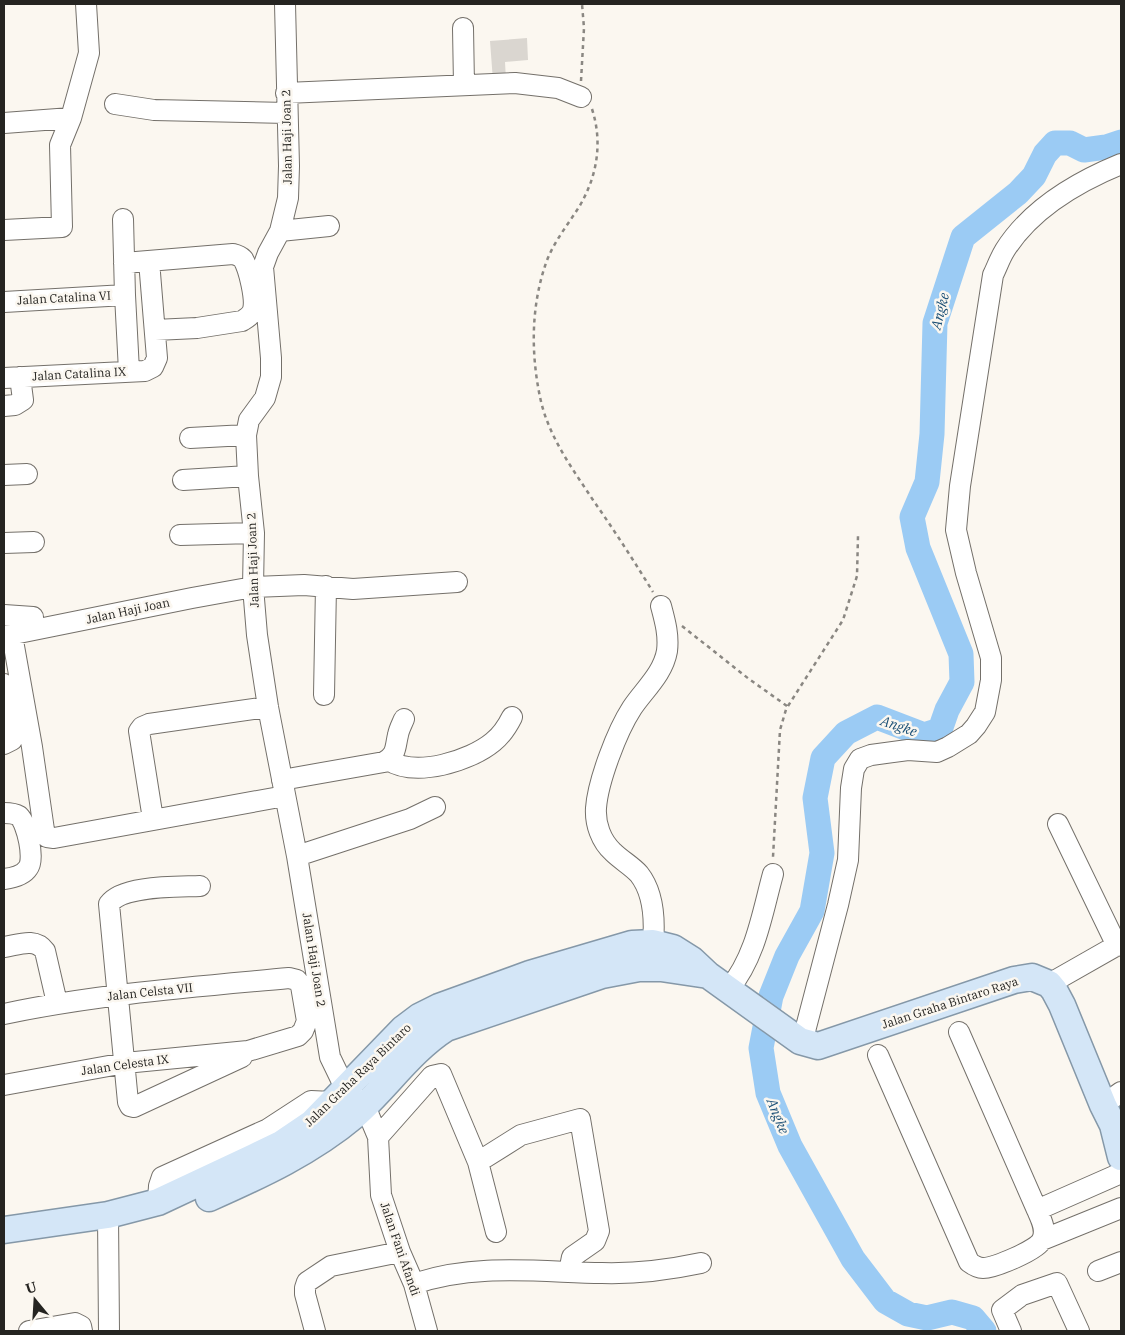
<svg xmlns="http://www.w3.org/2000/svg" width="1125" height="1335" font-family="'IBM Plex Serif',serif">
<rect width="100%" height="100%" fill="#fbf7f0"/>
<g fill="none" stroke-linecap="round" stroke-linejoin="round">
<!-- river -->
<path stroke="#9bcbf4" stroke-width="25" d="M 984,1331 L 973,1318 L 952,1312 L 927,1318 L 908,1314 L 885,1301 L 853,1259 L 790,1146 L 768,1093 L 761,1048 L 771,996 L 787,956 L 812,911 L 822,853 L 815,798 L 823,758 L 846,733 L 877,717 L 924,735 L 940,730 L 947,710 L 962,682 L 961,654 L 918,548 L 912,517 L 927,482 L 932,434 L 935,323 L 963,237 L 1018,193 L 1034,176 L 1045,154 L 1055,143 L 1070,143 L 1084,150 L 1106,147 L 1121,142"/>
</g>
<!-- building -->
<path fill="#dad6d0" d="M 527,38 L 528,60 L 505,62 L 506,80 L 493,81 L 490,41 Z"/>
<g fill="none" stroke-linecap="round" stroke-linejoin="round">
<defs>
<path id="minor" d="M 285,4 L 289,166 L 288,198 L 280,231 L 268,253 L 263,267 L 271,358 L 271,377 L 265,398 L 249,420 L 246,435 L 248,476 L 254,533 L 253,587 L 257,635 L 268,707 L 297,856 L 330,1057 L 345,1088 L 365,1106 L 378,1137 L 381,1195 L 400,1252 L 414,1284 L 427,1331
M 463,28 L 464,85
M 286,93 L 515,83 L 558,88 L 581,97
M 115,104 L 154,110 L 287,113
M 4,123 L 71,118
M 123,219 L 125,295 L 129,371
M 4,230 L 62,227 L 60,145 L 71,118 L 89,53 L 86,4
M 280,231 L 329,226
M 124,263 L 233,254 C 237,255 240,256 243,259 C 249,269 256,299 253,310 C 251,316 247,318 242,321 L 197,328 L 155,330
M 4,302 L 125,295
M 4,378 L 145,371 L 153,367 L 157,358 L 149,261
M 4,406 L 15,405 L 23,400 L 20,377
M 190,438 L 246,435
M 4,475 L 27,474
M 183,480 L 248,476
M 180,535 L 254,533
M 4,543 L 34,542
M 4,615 L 33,617
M 12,635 L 32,747 L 44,830 L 47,837 L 54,838 L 285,796
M 4,636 L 192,598 L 253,587 L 304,585 L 353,589 L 457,582
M 4,684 C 10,694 17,729 12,740 L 4,744
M 324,695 L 326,586
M 388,760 C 416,778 470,761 493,742 C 502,735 507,727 512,717
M 282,780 L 384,762 C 397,755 395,747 398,735 C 399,729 402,724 404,719
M 4,813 C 9,813 14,813 19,816 C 27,824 35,859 28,868 C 23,876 12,878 4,879
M 153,819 L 139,731 L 142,727 L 149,724 L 268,707
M 1058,824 L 1117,946
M 297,856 L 410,819 L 435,807
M 200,886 C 178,887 122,885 109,904 L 128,1102 L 130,1106 L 134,1107 L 242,1057
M 653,943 C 655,920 654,893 639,874 C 632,866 621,860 613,852 C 601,841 595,824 596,808 C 598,781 617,731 632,708 C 644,690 663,674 667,651 C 669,635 665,621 661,606
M 4,947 C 18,945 35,937 45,951 L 57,1003
M 1049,984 L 1121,943
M 729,989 C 756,956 762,914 773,874
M 4,1014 C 98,994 193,987 289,978 L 297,980 L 301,986 L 307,1021 L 303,1031 L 298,1036 L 248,1051 L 125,1063 L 4,1085
M 959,1032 L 1037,1210 L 1121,1173
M 800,1041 L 805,1031 L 838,905 L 848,860 L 851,788 L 854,769 L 860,759 L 871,755 L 908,750 L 937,752 L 948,747 L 969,734 L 976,726 L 985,712 L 991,680 L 991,658 L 966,573 L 956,530 L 960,486 L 993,275 C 997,267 1000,258 1005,250 C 1031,209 1077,182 1121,164
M 878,1055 L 969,1262 C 973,1265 978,1268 983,1268 C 994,1268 1038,1250 1042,1240 C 1047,1230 1041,1219 1037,1210
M 1103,1105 L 1121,1092
M 378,1137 L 432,1076 L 441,1074 L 478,1162 L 496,1232
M 478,1162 L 521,1135 L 580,1119 L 599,1231 L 595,1241 L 572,1257 L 569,1272
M 158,1202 L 159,1186 L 162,1177 L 268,1129 L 311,1101 L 332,1102 L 341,1108
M 108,1215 L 109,1331
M 1042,1240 L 1121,1208
M 1098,1271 L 1121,1262
M 414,1284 C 475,1263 539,1272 602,1273 C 636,1274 668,1270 701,1263
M 29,1331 L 75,1323 L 81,1326 L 82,1331
M 315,1331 L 305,1294 L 305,1288 L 307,1282 L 331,1266 L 400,1252
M 1011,1331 L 1002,1310 L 1022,1295 L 1057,1283 L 1079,1331"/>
<path id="major" d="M 209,1198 C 261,1175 311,1152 355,1115 C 386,1088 410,1051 446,1028 L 602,975 L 639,968 L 661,968 L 708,975
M 4,1230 L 108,1215 L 158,1202 L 254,1157 L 281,1144 L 312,1123 L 403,1029 L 419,1017 L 439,1007 L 530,974 L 632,944 L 653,943 L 673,948 L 692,960 L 708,975 L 800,1041 L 818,1046 L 1014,980 L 1032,977 L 1049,984 L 1054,990 L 1062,1005 L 1103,1105 L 1113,1125 L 1121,1157"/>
</defs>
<!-- minor casing -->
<use href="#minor" stroke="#74706a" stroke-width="22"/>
<!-- major casing -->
<use href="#major" stroke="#8598a8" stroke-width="29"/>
<!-- path -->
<path stroke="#8a8782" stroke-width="2.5" stroke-dasharray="4 4" stroke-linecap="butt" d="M 581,81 L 584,28 L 582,4
M 592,109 C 603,143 597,177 579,207 C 567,226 552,244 545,266 C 531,308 531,354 540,397 C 548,436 572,468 593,500 C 614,530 634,561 653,592
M 682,626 L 749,679 L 787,706 L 780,730 L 773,857
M 788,706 L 843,620 L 857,576 L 858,536"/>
<!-- minor -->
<use href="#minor" stroke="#fff" stroke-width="20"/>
<!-- major -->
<use href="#major" stroke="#d4e6f7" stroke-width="26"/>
</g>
<g text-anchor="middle" stroke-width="5" stroke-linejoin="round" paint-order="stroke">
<!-- street labels -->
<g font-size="12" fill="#252421" stroke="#fbf7f0">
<text transform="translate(287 137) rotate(-91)" y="4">Jalan Haji Joan 2</text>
<text transform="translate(64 298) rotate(-3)" y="4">Jalan Catalina VI</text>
<text transform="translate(79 374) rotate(-3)" y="4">Jalan Catalina IX</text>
<text transform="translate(253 560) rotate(-92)" y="4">Jalan Haji Joan 2</text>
<text transform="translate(128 611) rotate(-12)" y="4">Jalan Haji Joan</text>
<text transform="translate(314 960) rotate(81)" y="4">Jalan Haji Joan 2</text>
<text transform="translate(150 992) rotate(-6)" y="4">Jalan Celsta VII</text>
<text transform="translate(950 1003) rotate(-18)" y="4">Jalan Graha Bintaro Raya</text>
<text transform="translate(125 1065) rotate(-8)" y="4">Jalan Celesta IX</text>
<text transform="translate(358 1075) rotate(-44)" y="4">Jalan Graha Raya Bintaro</text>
<text transform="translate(400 1249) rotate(71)" y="4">Jalan Fani Afandi</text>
</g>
<!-- water labels -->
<g font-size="14" font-style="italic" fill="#194e75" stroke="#fbf7f0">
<text transform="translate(940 311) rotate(-76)" y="5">Angke</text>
<text transform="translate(899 726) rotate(19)" y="5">Angke</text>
<text transform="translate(778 1116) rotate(68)" y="5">Angke</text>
</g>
</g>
<!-- border -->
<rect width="1125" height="1335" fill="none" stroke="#252421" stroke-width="10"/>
<!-- north arrow -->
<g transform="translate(35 1300) rotate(342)" stroke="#fbf7f0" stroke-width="4" paint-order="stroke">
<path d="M0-4L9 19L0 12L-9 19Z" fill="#252421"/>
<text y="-8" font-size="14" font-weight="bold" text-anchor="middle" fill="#252421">U</text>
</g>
</svg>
